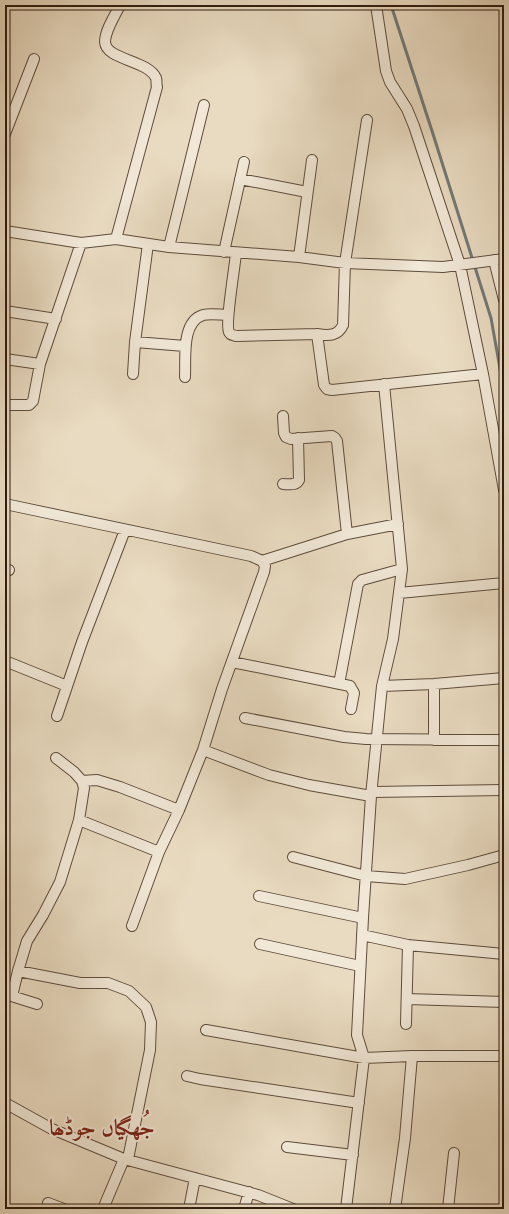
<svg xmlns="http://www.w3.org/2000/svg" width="509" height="1214" font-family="'EB Garamond',Amiri,serif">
<rect width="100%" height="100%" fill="#e9dbc1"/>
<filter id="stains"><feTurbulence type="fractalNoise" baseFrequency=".005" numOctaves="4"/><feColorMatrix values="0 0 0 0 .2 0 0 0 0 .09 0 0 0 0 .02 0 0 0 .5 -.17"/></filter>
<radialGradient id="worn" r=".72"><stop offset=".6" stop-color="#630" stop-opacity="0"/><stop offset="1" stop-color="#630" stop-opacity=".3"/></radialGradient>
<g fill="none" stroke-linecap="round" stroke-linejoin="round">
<!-- stream -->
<path stroke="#717a78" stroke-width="3" d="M 391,5 L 433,134 L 491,318 L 504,391"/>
<defs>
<path id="street" d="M 376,5 L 386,71 L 390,82 L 407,109 L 414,126 L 460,265 L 483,374 L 504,490
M 5,134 L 34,59
M 240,179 L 307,192
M 5,231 L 81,243 L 116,239 L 169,247 L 299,257 L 345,263 L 443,267 L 504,259
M 116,239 L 157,87 C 156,84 157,81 156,78 C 148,60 106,60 105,42 C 105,30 115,16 120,5
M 169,247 L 204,105
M 224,252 L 244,162
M 236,253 C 235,266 225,324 229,332 C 230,335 233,335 236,336 L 317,334 C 329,336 338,336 343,325 L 345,263 L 367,120
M 299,257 L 312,160
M 494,260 L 504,300
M 5,311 L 56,319
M 317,334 L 324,385 L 327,389 L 332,390 L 483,374
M 135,342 L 185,346
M 5,359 L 40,364
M 133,374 L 135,342 L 148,244
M 185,377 C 186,358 181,322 203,315 C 211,313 220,315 228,315
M 5,405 L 29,405 L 33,401 L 40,364 L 81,243
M 283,416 L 284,433 L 286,437 L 291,439 L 332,436 L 335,438 L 337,441 L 347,534
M 283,484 C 289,484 296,486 299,480 L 298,438
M 5,504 L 251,556 L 262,561 L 265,566 L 264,572 L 222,689 L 203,750 L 179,810 L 159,852 L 132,926
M 262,561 L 347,534 L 398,524
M 5,569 L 9,570
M 399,593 L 504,583
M 5,661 L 67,686
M 232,662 L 350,686 L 354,693 L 351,709
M 339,684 L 358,584 L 362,580 L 402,569
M 382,686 L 434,684 L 504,678
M 57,716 L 82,642 L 125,530
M 245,718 L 344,737 L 366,739 L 504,740
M 434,740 L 434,684
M 203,750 L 269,775 L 309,785 L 371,796
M 82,781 L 97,780 L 120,787 L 179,810
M 372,792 L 504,790
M 79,820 L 159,852
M 293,857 L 366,876 L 405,879 L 468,865 L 504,855
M 259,896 L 363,918
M 362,935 L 408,945 L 504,954
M 260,944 L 360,966
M 18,971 L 80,983 L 108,983 L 129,991 L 146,1007 L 151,1022 L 150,1050 L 128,1159
M 5,994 L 37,1004
M 12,996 L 18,971 L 27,941 L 43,915 L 60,882 L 79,820 L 84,788 L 82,781 L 74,772 L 56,758
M 407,999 L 504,1002
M 406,1024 L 408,945
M 206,1030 L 364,1058 L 412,1056 L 405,1138 L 395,1209
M 412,1056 L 504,1056
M 187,1076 L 200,1079 L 359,1103
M 5,1103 L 52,1129 L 124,1159 L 258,1195 L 293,1209
M 287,1147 L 353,1155
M 48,1203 L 64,1209
M 103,1209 L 124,1159
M 189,1209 L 195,1178
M 244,1209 L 249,1192
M 346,1209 L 364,1058 L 357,1035 L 363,918 L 371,796 L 382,686 L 393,639 L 402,569 L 384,384
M 448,1209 L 454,1153"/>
</defs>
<!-- street casing -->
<use href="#street" stroke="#5e4c3c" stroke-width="12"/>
<!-- street -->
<use href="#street" stroke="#f1e8d7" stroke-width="10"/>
</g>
<g text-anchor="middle" stroke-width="4" stroke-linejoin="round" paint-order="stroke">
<!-- district labels -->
<g font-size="22" font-weight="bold" fill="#7a1f14" stroke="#f1e8d7">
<text x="102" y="1135">جُھگیاں جوڈھا</text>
</g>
</g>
<!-- margin -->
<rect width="509" height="1214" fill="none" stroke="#e9dbc1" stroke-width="20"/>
<rect x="6" y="6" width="497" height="1202" fill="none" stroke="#301c10" stroke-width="2"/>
<rect x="10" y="10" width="489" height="1194" fill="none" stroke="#301c10"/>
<rect width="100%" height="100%" filter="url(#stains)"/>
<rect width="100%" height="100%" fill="url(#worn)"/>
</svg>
